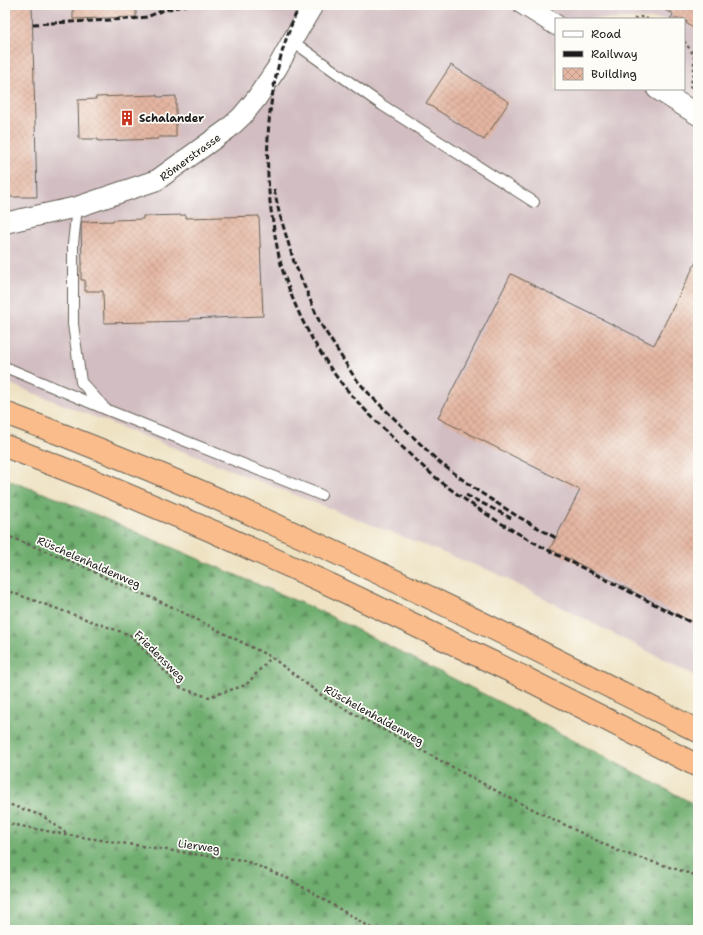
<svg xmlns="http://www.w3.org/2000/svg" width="703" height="935" font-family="'Shantell Sans',sans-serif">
<defs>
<pattern id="forest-firs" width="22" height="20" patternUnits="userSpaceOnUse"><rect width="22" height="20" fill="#6fae6f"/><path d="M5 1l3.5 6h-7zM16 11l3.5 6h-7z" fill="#5a8d5a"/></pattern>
<pattern id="building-cross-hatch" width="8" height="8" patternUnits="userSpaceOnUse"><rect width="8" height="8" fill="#e4b5a1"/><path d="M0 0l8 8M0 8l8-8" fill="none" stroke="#c39b8a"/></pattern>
</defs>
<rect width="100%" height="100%" fill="#fdfcf7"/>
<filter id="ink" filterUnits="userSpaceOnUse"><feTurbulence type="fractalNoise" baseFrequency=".025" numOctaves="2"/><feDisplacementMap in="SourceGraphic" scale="8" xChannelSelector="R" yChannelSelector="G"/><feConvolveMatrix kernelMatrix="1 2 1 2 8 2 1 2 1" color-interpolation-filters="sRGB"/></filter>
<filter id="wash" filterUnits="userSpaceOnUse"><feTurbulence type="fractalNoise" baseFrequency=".012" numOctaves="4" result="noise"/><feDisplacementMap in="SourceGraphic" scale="16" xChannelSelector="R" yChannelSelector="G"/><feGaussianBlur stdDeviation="0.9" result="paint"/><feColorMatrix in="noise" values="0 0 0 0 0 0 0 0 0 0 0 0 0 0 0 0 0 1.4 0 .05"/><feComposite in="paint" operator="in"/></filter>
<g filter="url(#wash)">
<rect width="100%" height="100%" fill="#eee2c2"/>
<!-- industrial -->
<path fill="#d2bec2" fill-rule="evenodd" d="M 5,5 L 698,5 L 698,677 L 493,572 L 5,382 ZM 556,19 L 684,19 L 684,89 L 556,89 Z"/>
<!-- forest -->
<path fill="url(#forest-firs)" stroke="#466546" d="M 5,479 L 59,499 L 322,612 L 525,715 L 698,806 L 698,930 L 5,930 Z"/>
<g id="blocks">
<!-- building -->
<path fill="url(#building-cross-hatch)" d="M 5,5 L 32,5 L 37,197 L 5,197 Z
M 73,5 L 136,5 L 136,17 L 73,19 Z
M 657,5 L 698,5 L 698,31 L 686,23 L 687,21 L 684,22 L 684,19 L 670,19 L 673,15 L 671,11 L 670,13 Z
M 451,65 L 509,102 L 484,140 L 426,103 Z
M 157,95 L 157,97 L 176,96 L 176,137 L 158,137 L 158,139 L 98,141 L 98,139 L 79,139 L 78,100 L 96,99 L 96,97 Z
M 186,215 L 186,218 L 259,216 L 263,316 L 190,319 L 190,321 L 104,323 L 103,291 L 85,291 L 85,280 L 81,280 L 81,264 L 82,264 L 81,222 L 113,221 L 113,220 L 143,219 L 143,216 Z
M 698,258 L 698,625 L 550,549 L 580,490 L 438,418 L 511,274 L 654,345 Z"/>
</g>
</g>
<g filter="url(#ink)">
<use href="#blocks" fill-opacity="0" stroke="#666156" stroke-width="1"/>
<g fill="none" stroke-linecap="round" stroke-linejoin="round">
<defs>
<path id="service" d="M 292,41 L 382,105 L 534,202
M 77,207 L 73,244 L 73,324 L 81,382 L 103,406
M 5,367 L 105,409 L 321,495"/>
<path id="minor" d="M 524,5 L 556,25
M 657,89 L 698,115
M 5,223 L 22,219 L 77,207 L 157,180 L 228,129 L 242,116 L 256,99 L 277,68 L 292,41 L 313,5"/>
<path id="motorway" d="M 5,413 C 80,441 155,471 229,504 C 387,574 543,653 698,731
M 5,446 L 90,479 L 212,531 L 333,586 L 521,676 L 698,766"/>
</defs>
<!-- service casing -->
<use href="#service" stroke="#666156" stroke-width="12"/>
<!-- minor casing -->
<use href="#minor" stroke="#666156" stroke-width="22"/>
<!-- motorway casing -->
<use href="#motorway" stroke="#666156" stroke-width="24"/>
<!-- path -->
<path stroke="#666156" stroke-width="2.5" stroke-dasharray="3 3" stroke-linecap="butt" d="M 634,19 L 640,17 L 648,19
M 684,41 L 694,55 L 694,71 L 690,88
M 5,535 L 83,566 L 108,579 L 166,604 L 271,657 L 325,698 L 504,795 L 618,851 L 698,876
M 5,590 L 130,635 L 181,688 L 208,697 L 246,685 L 271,657
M 5,803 L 43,816 L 66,833
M 5,823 L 68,835 L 201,855 L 243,860 L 289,879 L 375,930"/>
<!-- service -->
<use href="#service" stroke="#fff" stroke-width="10"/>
<!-- minor -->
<use href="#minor" stroke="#fff" stroke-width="20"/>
<!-- motorway -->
<use href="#motorway" stroke="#fabc8b" stroke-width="22"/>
<!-- rail -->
<path stroke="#1c1c1c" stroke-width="3" stroke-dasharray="6 3" stroke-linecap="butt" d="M 300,5 C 270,68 262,141 271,210 C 275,235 278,260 287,283 C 296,310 309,335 324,358 C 328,364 331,370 336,376 C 350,395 367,412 384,429 C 403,448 423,468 445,485 C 492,521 544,549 597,575 C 630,592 664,609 698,626
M 33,24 L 71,22 L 131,19 L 147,17 L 161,11 L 187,5
M 274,189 L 279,212 L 294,262 L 320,323 L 355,378 L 373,398 L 439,462 L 478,491 L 517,516 L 556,538
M 466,495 L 511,518"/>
</g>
</g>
<!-- icons -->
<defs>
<symbol id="building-bare" viewBox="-9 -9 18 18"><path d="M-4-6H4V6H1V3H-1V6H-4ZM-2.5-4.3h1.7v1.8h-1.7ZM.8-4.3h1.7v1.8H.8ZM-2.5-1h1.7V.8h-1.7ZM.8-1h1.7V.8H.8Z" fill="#c8321e" stroke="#fdfcf7" stroke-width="2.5" paint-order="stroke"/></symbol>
</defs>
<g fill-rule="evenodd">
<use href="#building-bare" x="116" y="107" width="22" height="22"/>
</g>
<g text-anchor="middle" stroke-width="3.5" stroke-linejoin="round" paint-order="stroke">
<!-- poi labels -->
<g font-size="11" font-weight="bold" fill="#1c1c1c" stroke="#fdfcf7" text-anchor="start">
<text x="139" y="122">Schalander</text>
</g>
<!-- street labels -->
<g font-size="11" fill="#1c1c1c" stroke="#fdfcf7">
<text transform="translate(190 157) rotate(-36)" y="4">Römerstrasse</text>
<text transform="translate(89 562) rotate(24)" y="4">Rüschelenhaldenweg</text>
<text transform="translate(160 656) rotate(45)" y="4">Friedensweg</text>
<text transform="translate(374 715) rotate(29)" y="4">Rüschelenhaldenweg</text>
<text transform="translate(199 846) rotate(8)" y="4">Lierweg</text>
</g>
</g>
<!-- margin -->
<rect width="703" height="935" fill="none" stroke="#fdfcf7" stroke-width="20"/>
<!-- legend -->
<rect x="555" y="18" width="130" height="72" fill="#fdfcf7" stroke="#a3a29f"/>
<rect x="563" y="31" width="20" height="6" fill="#ffffff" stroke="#a3a29f"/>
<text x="591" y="38" font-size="12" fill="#1c1c1c">Road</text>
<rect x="563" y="51" width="20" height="6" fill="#1c1c1c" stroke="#a3a29f"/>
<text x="591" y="58" font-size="12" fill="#1c1c1c">Railway</text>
<rect x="563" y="68" width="20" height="12" fill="url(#building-cross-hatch)" stroke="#a3a29f"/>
<text x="591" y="78" font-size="12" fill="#1c1c1c">Building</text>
</svg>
